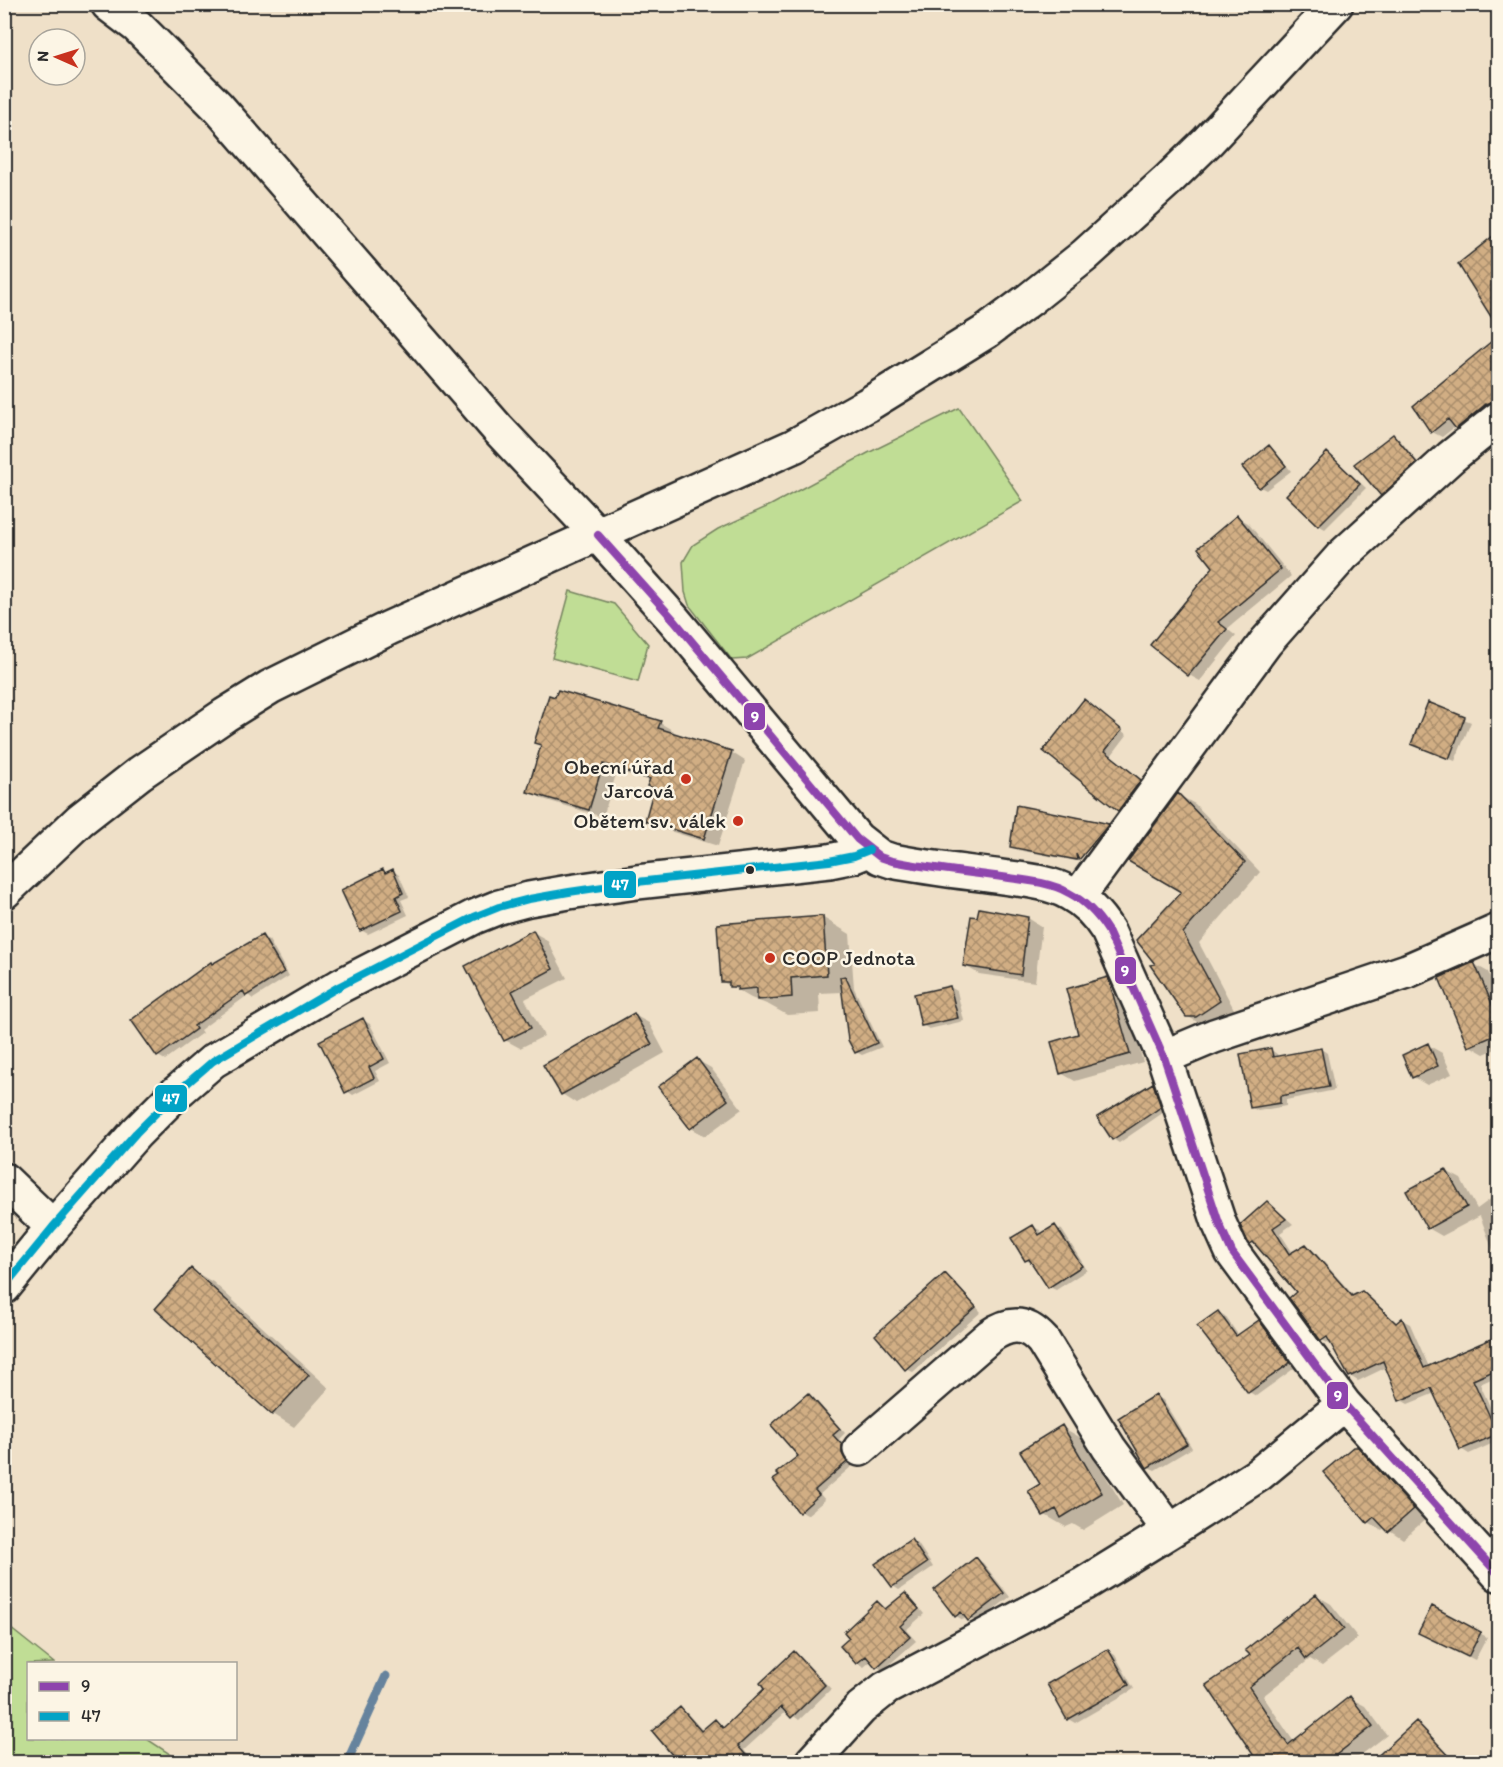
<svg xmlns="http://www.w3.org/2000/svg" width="1503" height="1767" font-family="Itim,sans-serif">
<defs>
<pattern id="building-cross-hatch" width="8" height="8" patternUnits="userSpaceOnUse" patternTransform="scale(1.5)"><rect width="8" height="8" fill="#d1ae84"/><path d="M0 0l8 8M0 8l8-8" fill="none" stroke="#aa8e6c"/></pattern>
</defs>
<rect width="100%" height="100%" fill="#efe0c8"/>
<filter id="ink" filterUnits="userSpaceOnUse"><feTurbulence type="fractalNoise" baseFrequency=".0167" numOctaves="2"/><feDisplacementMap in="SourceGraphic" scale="12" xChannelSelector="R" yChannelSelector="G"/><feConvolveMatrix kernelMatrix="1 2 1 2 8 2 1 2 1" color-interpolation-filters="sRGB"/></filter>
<g filter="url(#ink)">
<!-- green -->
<path fill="#c0dd95" stroke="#768460" stroke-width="1.5" d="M 959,408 L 1023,501 L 747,659 L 732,660 L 689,605 L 685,592 L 683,562 L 693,545 L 718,529 L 771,505 L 868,453 Z
M 570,591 L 614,604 L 648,644 L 638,682 L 552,658 Z
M 5,1624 L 54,1663 L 28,1664 L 28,1738 L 147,1739 L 182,1762 L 5,1762 Z"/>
<!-- shadow -->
<path fill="#0003" d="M 1495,236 L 1498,238 L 1498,325 L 1460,264 Z
M 1498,338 L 1498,408 L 1467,433 L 1456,426 L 1442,437 L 1432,432 L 1415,406 Z
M 1393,435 L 1399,439 L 1422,467 L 1388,498 L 1382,494 Z
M 1269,447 L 1275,451 L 1291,471 L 1266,490 L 1260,487 Z
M 1328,454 L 1334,458 L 1366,488 L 1325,529 L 1318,525 Z
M 1237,517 L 1248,523 L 1291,576 L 1227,629 L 1236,636 L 1200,681 L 1189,675 L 1152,645 L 1215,567 Z
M 1429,704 L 1471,722 L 1455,761 L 1419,747 Z
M 1091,705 L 1127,735 L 1111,756 L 1147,785 L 1125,813 L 1045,750 Z
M 660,723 L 674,731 L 673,734 L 731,752 L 745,761 L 718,846 L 660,828 L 646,820 L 656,789 L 649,786 L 651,781 L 617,771 L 603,817 L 543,799 L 529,791 L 543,746 L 536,742 Z
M 1178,795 L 1195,804 L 1260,872 L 1199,943 L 1235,1011 L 1213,1025 L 1204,1026 L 1187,1016 L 1158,964 L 1184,892 Z
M 1106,825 L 1076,861 L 1018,850 L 1011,846 Z
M 1109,826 L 1114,829 L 1087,862 L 1082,859 L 1083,862 L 1080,862 Z
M 383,871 L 388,874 L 393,871 L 399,875 L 409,897 L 401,900 L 408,915 L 368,934 L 361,930 Z
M 980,910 L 1028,918 L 1042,927 L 1035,982 L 979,974 L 965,966 Z
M 822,917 L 850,934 L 854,988 L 882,1047 L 862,1055 L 856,1052 L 843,992 L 819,993 L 820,1013 L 787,1015 L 769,1005 L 751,998 L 723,982 Z
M 533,932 L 547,940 L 567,978 L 525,999 L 544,1036 L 520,1048 L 505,1040 L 467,966 Z
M 262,937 L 269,940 L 289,976 L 253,999 L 248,995 L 200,1030 L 202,1033 L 165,1060 L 158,1056 L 213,965 Z
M 1474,964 L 1488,972 L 1498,995 L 1498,1048 L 1484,1054 L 1470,1046 Z
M 1108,978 L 1122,987 L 1143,1062 L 1075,1081 L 1061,1073 Z
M 950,987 L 957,991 L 964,1021 L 929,1029 L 922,1025 Z
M 634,1015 L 649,1023 L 665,1053 L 576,1103 L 562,1094 Z
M 363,1020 L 370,1024 L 390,1063 L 375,1071 L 380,1081 L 353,1095 L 347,1091 Z
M 1428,1045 L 1442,1053 L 1452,1074 L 1427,1085 L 1413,1077 Z
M 1321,1049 L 1327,1053 L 1335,1090 L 1286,1100 L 1286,1106 L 1258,1111 L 1252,1108 L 1271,1050 L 1277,1054 L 1278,1057 Z
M 697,1060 L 711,1068 L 742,1109 L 705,1136 L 691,1128 Z
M 1153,1085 L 1159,1088 L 1167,1110 L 1119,1143 L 1113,1139 Z
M 1446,1171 L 1461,1179 L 1477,1209 L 1496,1195 L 1498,1196 L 1498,1264 L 1480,1216 L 1442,1236 L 1428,1228 Z
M 1267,1203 L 1275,1208 L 1293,1224 L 1280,1233 L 1293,1253 L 1306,1246 L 1314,1251 L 1354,1296 L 1362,1293 L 1370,1297 L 1398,1324 L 1402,1320 L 1410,1324 L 1429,1367 L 1498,1338 L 1498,1376 L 1480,1384 L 1498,1425 L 1498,1441 L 1469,1454 L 1461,1449 L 1435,1393 L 1408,1404 L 1401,1400 L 1387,1367 L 1358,1381 L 1350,1376 L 1332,1343 L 1329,1344 L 1322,1340 L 1298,1293 L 1258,1248 L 1251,1243 Z
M 1033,1227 L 1040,1230 L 1042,1235 L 1055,1227 L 1062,1230 L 1087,1270 L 1056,1290 L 1049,1287 L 1033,1264 L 1026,1260 Z
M 191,1270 L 213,1282 L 329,1388 L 294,1427 L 273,1414 L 157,1309 Z
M 946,1275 L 952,1279 L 981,1312 L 913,1372 L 906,1369 Z
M 1218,1312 L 1225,1316 L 1239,1336 L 1259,1321 L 1265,1325 L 1296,1367 L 1256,1396 L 1249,1392 L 1199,1326 Z
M 808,1394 L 814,1398 L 845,1433 L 839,1439 L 848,1450 L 848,1458 L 852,1466 L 820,1494 L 825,1500 L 807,1515 L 800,1511 Z
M 1156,1396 L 1163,1400 L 1192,1448 L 1155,1470 L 1148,1467 Z
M 1062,1427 L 1083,1439 L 1123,1505 L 1083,1530 L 1073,1524 L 1066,1527 L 1045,1515 L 1042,1484 Z
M 1357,1449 L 1372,1457 L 1427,1518 L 1403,1539 L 1385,1527 L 1382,1530 L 1367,1522 Z
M 911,1541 L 918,1544 L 933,1567 L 899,1590 L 893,1586 Z
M 976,1559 L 983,1563 L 1010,1597 L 976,1623 L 967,1616 L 963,1620 L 956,1616 Z
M 905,1595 L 912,1599 L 924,1614 L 906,1630 L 916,1641 L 883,1670 L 877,1667 L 871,1661 L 864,1667 L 857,1663 L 842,1646 L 851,1638 L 877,1603 L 887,1610 Z
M 1316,1595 L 1331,1604 L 1358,1638 L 1322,1666 L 1310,1659 L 1263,1696 L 1294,1742 L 1350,1698 L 1365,1706 L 1387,1735 L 1352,1762 L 1254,1762 L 1258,1760 L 1208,1685 L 1252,1656 Z
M 1432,1608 L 1487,1637 L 1475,1660 L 1427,1636 Z
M 1108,1651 L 1115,1655 L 1134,1689 L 1075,1723 L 1068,1719 Z
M 794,1653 L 801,1657 L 831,1689 L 799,1720 L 787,1711 L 744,1750 L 751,1759 L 746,1762 L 680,1762 L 654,1732 L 681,1709 L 687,1713 L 703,1731 L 716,1721 L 725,1728 L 766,1689 Z
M 1416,1723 L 1423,1727 L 1456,1762 L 1386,1762 L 1380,1756 Z"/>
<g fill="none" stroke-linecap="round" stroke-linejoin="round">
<!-- stream -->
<path stroke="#66839d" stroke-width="9" d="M 347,1762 L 386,1676"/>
</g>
<!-- building -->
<path fill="url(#building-cross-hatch)" stroke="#2b2b2b" stroke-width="1.5" d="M 1498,232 L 1498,328 L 1458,264 Z
M 1498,336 L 1498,401 L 1495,401 L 1486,404 L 1456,429 L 1448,419 L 1431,433 L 1413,406 Z
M 1393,434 L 1417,463 L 1381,496 L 1354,464 Z
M 1269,445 L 1286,466 L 1259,488 L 1242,467 Z
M 1327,452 L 1360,484 L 1318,526 L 1286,495 Z
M 1237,515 L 1281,569 L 1218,622 L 1227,629 L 1188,676 L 1150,645 L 1213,567 L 1198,548 Z
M 558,690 L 661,721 L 658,728 L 732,751 L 704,839 L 645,821 L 654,788 L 647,786 L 650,779 L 603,764 L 589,810 L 527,792 L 541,745 L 534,743 L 549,695 L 555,697 Z
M 1084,699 L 1122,730 L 1105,751 L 1141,780 L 1118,811 L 1043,751 Z
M 1428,702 L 1465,717 L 1449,759 L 1411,744 Z
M 1178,793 L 1245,862 L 1183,933 L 1220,1001 L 1196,1017 L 1186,1017 L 1150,965 L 1155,964 L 1136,940 L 1181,892 L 1128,861 Z
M 1016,805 L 1096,821 L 1109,824 L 1079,860 L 1076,854 L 1077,860 L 1010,847 Z
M 383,869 L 385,873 L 393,869 L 403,893 L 396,897 L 402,911 L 360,931 L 341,890 Z
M 979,908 L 1028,917 L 1021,975 L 963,966 L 971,916 L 977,917 Z
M 823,916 L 827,975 L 791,978 L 792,997 L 757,1000 L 757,988 L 737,990 L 738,987 L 729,987 L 729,982 L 721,982 L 717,924 Z
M 533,930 L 553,969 L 512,991 L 531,1028 L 504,1041 L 465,966 Z
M 262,935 L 284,972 L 246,996 L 243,991 L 194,1026 L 196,1029 L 157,1057 L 131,1020 L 211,962 L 212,964 Z
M 1474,962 L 1498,1018 L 1498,1034 L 1468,1047 L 1439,978 Z
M 845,976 L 877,1043 L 855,1053 L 848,1040 L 840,977 Z
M 1108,977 L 1130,1054 L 1060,1074 L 1051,1042 L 1078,1034 L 1066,989 Z
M 950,986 L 958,1018 L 921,1026 L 914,994 Z
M 634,1013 L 652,1044 L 561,1095 L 543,1065 Z
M 363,1018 L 384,1059 L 369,1067 L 374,1078 L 345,1093 L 319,1041 Z
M 1428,1043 L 1438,1066 L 1412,1078 L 1402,1055 Z
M 1271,1048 L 1273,1057 L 1321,1048 L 1329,1087 L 1280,1096 L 1280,1103 L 1250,1108 L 1240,1054 Z
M 697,1058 L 728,1100 L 690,1129 L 658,1087 Z
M 1153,1083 L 1161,1107 L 1112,1140 L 1097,1117 Z
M 1446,1169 L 1467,1207 L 1427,1229 L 1406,1191 Z
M 1267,1201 L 1286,1219 L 1273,1228 L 1289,1254 L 1306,1244 L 1352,1296 L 1362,1291 L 1396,1323 L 1402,1318 L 1424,1368 L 1498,1336 L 1498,1369 L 1473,1380 L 1498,1434 L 1460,1450 L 1431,1388 L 1399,1401 L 1383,1361 L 1349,1377 L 1327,1337 L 1321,1341 L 1289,1298 L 1296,1292 L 1253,1242 L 1250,1244 L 1248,1242 L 1240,1225 Z
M 1033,1225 L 1039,1235 L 1055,1225 L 1082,1266 L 1048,1288 L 1029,1259 L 1025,1261 L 1011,1238 Z
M 191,1268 L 309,1375 L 272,1415 L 155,1309 Z
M 945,1273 L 976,1307 L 905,1370 L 875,1335 Z
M 1218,1311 L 1236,1336 L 1259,1320 L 1290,1363 L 1248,1393 L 1197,1326 Z
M 808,1393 L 840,1429 L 833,1435 L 842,1445 L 842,1453 L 847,1462 L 815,1490 L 819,1495 L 799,1513 L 773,1480 L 779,1476 L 776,1473 L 798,1456 L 771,1425 Z
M 1156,1394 L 1187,1444 L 1147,1468 L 1118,1418 Z
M 1062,1425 L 1102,1493 L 1061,1518 L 1056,1509 L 1043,1516 L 1028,1491 L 1040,1484 L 1020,1451 Z
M 1353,1447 L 1358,1447 L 1414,1509 L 1388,1532 L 1374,1517 L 1367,1523 L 1323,1472 Z
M 911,1539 L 927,1563 L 892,1587 L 875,1564 Z
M 976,1557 L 1004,1593 L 968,1621 L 961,1612 L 955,1617 L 934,1590 Z
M 905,1593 L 919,1609 L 900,1626 L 910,1637 L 876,1668 L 866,1656 L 856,1664 L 840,1646 L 849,1638 L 844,1632 L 877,1601 L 885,1609 Z
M 1316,1594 L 1344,1629 L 1306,1659 L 1298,1648 L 1249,1687 L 1288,1745 L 1350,1696 L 1373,1726 L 1327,1762 L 1258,1762 L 1206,1685 L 1250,1655 L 1245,1650 Z
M 1432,1606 L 1481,1632 L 1468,1657 L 1418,1633 Z
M 1108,1649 L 1129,1685 L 1067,1720 L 1047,1684 Z
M 794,1651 L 825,1685 L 791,1718 L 781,1707 L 738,1746 L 752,1762 L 678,1762 L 652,1731 L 680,1707 L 701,1731 L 715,1719 L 723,1728 L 764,1689 L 760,1683 Z
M 1416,1721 L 1455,1762 L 1371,1762 Z"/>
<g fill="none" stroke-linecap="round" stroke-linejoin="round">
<defs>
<path id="minor" d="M 108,4 L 137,26 L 218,107 L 497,428 L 598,535 L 674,620 L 857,839 L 880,857 L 892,861 C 928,868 965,872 1002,877 C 1024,880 1050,882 1069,893 C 1086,902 1098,915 1108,931 L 1164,1057 L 1219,1223 L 1232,1252 L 1344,1404 L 1498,1574
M 4,892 L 80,820 L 140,773 L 225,715 L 270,687 L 389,628 L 794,446 L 867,405 L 987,331 L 1030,299 L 1084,256 L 1168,180 L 1208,141 L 1336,4
M 1078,897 L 1266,642 L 1343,555 L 1451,457 L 1498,419
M 1164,1057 L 1214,1036 L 1407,971 L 1498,931
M 4,1180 L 53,1227
M 4,1287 L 53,1227 L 136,1133 L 176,1093 L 213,1061 L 340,986 L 474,917 L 499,907 L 529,899 L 569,892 L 637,882 L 829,861 L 854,856 L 869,850
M 860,1449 L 990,1336 C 1010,1322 1026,1322 1043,1341 L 1109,1448 L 1170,1531
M 812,1762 L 861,1708 L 886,1688 L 1084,1584 L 1170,1531 L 1258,1475 L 1344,1404"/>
</defs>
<!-- minor casing -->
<use href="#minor" stroke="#2b2b2b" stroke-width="38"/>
<!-- minor -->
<use href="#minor" stroke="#fcf5e5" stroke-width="33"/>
<defs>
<path id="bus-1" d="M 598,535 L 674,620 L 857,839 L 880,857 L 892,861 C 928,868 965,872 1002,877 C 1024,880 1050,882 1069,893 C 1086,902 1098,915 1108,931 L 1164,1057 L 1219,1223 L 1232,1252 L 1344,1404 L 1498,1574"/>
<path id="bus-2" d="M 4,1287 L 53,1227 L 136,1133 L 176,1093 L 213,1061 L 340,986 L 474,917 L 499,907 L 529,899 L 569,892 L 637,882 L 829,861 L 854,856 L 869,850"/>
</defs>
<!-- bus-1 casing -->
<use href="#bus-1" stroke="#fcf5e5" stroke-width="12"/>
<!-- bus-2 casing -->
<use href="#bus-2" stroke="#fcf5e5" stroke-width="12"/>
<!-- bus-1 -->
<use href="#bus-1" stroke="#8e44ad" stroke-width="8"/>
<!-- bus-2 -->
<use href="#bus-2" stroke="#02a3c6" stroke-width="8"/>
</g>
</g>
<!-- markers -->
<g fill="#c8321e" stroke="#fcf5e5" stroke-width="2">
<circle cx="686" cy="779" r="6"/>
<circle cx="738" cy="821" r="6"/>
<circle cx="770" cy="958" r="6"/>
</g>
<circle fill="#2b2b2b" stroke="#fcf5e5" stroke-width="2" cx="750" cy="870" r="5"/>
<g text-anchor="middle" stroke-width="5" stroke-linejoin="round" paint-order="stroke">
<!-- poi labels -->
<g font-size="21" fill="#2b2b2b" stroke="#fcf5e5" text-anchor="end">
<text x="674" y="774">Obecní úřad<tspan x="674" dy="24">Jarcová</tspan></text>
<text x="726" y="828">Obětem sv. válek</text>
<text x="782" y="965" text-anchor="start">COOP Jednota</text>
</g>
</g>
<g stroke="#fcf5e5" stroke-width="2">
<rect x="743" y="702" width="23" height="29" rx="6" fill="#8e44ad"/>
<rect x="603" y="870" width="34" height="29" rx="6" fill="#02a3c6"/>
<rect x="1114" y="956" width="23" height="29" rx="6" fill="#8e44ad"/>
<rect x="154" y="1084" width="34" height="29" rx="6" fill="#02a3c6"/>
<rect x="1326" y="1381" width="23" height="29" rx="6" fill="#8e44ad"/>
</g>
<g font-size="16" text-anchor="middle" font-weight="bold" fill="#fff">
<text x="755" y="722">9</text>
<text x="620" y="890">47</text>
<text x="1125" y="976">9</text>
<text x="171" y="1104">47</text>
<text x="1338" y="1401">9</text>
</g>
<!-- margin -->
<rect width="1503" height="1767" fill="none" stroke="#fcf5e5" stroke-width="24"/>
<rect x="12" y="12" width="1479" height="1743" fill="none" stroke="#2b2b2b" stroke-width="2" filter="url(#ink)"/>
<!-- legend -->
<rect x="27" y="1662" width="210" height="78" fill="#fcf5e5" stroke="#a8a49b" stroke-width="1.5"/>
<rect x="39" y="1682" width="30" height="9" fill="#8e44ad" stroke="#a8a49b" stroke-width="1.5"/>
<text x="81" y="1692" font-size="18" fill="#2b2b2b">9</text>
<rect x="39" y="1712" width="30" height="9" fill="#02a3c6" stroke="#a8a49b" stroke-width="1.5"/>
<text x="81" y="1722" font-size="18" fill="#2b2b2b">47</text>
<!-- north arrow -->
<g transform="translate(57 57) rotate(273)"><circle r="28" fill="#fcf5e5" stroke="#a8a49b" stroke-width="1.5"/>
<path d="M0-4.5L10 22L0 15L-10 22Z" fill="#c8321e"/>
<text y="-9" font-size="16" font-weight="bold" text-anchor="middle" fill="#2b2b2b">N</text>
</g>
</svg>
